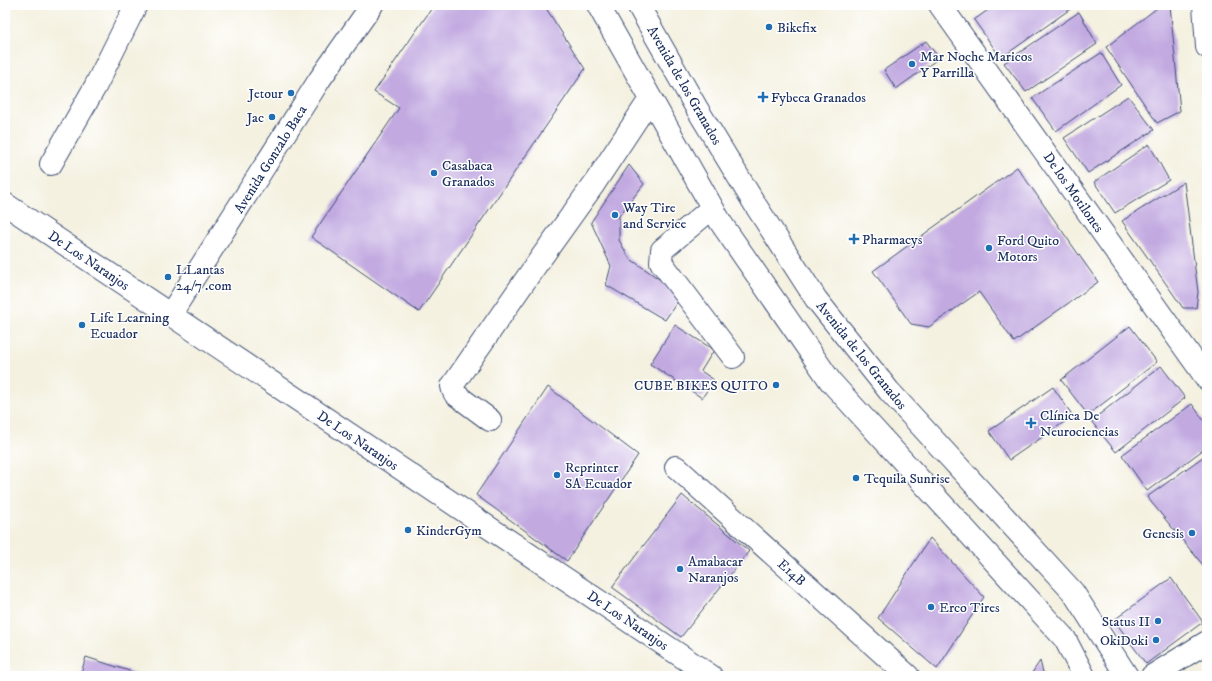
<svg xmlns="http://www.w3.org/2000/svg" width="1212" height="681" font-family="'IM FELL DW Pica',serif">
<rect width="100%" height="100%" fill="#fff"/>
<filter id="ink" filterUnits="userSpaceOnUse"><feTurbulence type="fractalNoise" baseFrequency=".025" numOctaves="2"/><feDisplacementMap in="SourceGraphic" scale="8" xChannelSelector="R" yChannelSelector="G"/><feConvolveMatrix kernelMatrix="1 2 1 2 8 2 1 2 1" color-interpolation-filters="sRGB"/></filter>
<filter id="wash" filterUnits="userSpaceOnUse"><feTurbulence type="fractalNoise" baseFrequency=".012" numOctaves="4" result="noise"/><feDisplacementMap in="SourceGraphic" scale="16" xChannelSelector="R" yChannelSelector="G"/><feGaussianBlur stdDeviation="0.9" result="paint"/><feColorMatrix in="noise" values="0 0 0 0 0 0 0 0 0 0 0 0 0 0 0 0 0 1.4 0 .05"/><feComposite in="paint" operator="in"/></filter>
<g filter="url(#wash)">
<rect width="100%" height="100%" fill="#f4f1e0"/>
<g id="blocks">
<!-- building -->
<path fill="#c2aae1" d="M 434,5 L 544,5 L 585,69 L 419,312 L 311,237 L 399,108 L 374,92 Z
M 995,5 L 1076,5 L 1001,58 L 974,20 Z
M 1161,5 L 1170,5 L 1180,111 L 1157,123 L 1106,47 Z
M 1079,12 L 1097,44 L 1026,92 L 1004,63 Z
M 926,41 L 939,58 L 896,89 L 884,70 Z
M 1101,53 L 1121,85 L 1056,131 L 1032,98 Z
M 1128,96 L 1154,130 L 1088,173 L 1064,138 Z
M 1149,144 L 1169,180 L 1115,213 L 1094,182 Z
M 629,165 L 644,184 L 619,216 L 619,240 L 629,258 L 682,295 L 665,320 L 606,285 L 611,266 L 591,222 Z
M 1017,167 L 1098,282 L 1014,342 L 979,292 L 929,327 L 911,324 L 873,271 Z
M 1184,182 L 1198,292 L 1196,308 L 1183,308 L 1122,221 Z
M 675,325 L 714,350 L 701,371 L 714,380 L 702,398 L 650,364 Z
M 1130,326 L 1157,362 L 1088,415 L 1061,380 Z
M 1161,366 L 1185,398 L 1116,452 L 1091,421 Z
M 548,387 L 638,455 L 567,561 L 476,495 Z
M 1053,387 L 1073,416 L 1009,460 L 989,431 Z
M 1192,404 L 1207,425 L 1207,447 L 1147,491 L 1122,455 Z
M 1207,454 L 1207,570 L 1147,497 Z
M 682,495 L 749,551 L 681,637 L 612,587 Z
M 930,538 L 984,597 L 937,669 L 878,618 Z
M 1171,578 L 1203,622 L 1146,664 L 1114,620 Z
M 86,657 L 145,676 L 80,676 Z
M 1040,661 L 1044,676 L 1030,676 Z"/>
</g>
</g>
<g filter="url(#ink)">
<use href="#blocks" fill-opacity="0" stroke="#3c4c72" stroke-width="1"/>
<g fill="none" stroke-linecap="round" stroke-linejoin="round">
<defs>
<path id="minor" d="M 940,5 L 1207,379
M 1204,5 L 1207,47
M 51,164 L 95,87 L 136,5
M 5,204 L 711,676
M 712,208 L 662,250 L 661,262 L 733,357
M 170,315 L 320,79 L 372,5
M 490,420 L 455,394 L 453,390 L 452,386 L 531,272 L 594,184 L 650,99
M 676,467 L 908,676
M 1152,676 L 1207,642"/>
<path id="major" d="M 598,5 L 721,223 L 831,382 L 1065,639 L 1084,676
M 638,5 L 696,107 L 756,206 L 816,299 L 889,391 L 1073,592 L 1127,676"/>
</defs>
<!-- minor casing -->
<use href="#minor" stroke="#3c4c72" stroke-width="24"/>
<!-- major casing -->
<use href="#major" stroke="#3c4c72" stroke-width="24"/>
<!-- minor -->
<use href="#minor" stroke="#fff" stroke-width="22"/>
<!-- major -->
<use href="#major" stroke="#fff" stroke-width="22"/>
</g>
</g>
<!-- markers -->
<g fill="#1f6fb2" stroke="#fff" stroke-width="1.5">
<circle cx="769" cy="27" r="4"/>
<circle cx="912" cy="64" r="4"/>
<circle cx="291" cy="93" r="4"/>
<path d="M761 91h4v4h4v4h-4v4h-4v-4h-4v-4h4z"/>
<circle cx="272" cy="117" r="4"/>
<circle cx="434" cy="173" r="4"/>
<circle cx="615" cy="215" r="4"/>
<path d="M852 233h4v4h4v4h-4v4h-4v-4h-4v-4h4z"/>
<circle cx="989" cy="248" r="4"/>
<circle cx="168" cy="277" r="4"/>
<circle cx="82" cy="325" r="4"/>
<circle cx="776" cy="385" r="4"/>
<path d="M1029 417h4v4h4v4h-4v4h-4v-4h-4v-4h4z"/>
<circle cx="557" cy="475" r="4"/>
<circle cx="856" cy="478" r="4"/>
<circle cx="408" cy="530" r="4"/>
<circle cx="1192" cy="533" r="4"/>
<circle cx="680" cy="569" r="4"/>
<circle cx="931" cy="607" r="4"/>
<circle cx="1158" cy="621" r="4"/>
<circle cx="1156" cy="640" r="4"/>
</g>
<g text-anchor="middle" stroke-width="3" stroke-linejoin="round" paint-order="stroke">
<!-- poi labels -->
<g font-size="14" fill="#1b2f5e" stroke="#fff" text-anchor="start">
<text x="777" y="32">Bikefix</text>
<text x="920" y="61">Mar Noche Maricos<tspan x="920" dy="16">Y Parrilla</tspan></text>
<text x="283" y="98" text-anchor="end">Jetour</text>
<text x="771" y="102">Fybeca Granados</text>
<text x="264" y="122" text-anchor="end">Jac</text>
<text x="442" y="170">Casabaca<tspan x="442" dy="16">Granados</tspan></text>
<text x="623" y="212">Way Tire<tspan x="623" dy="16">and Service</tspan></text>
<text x="862" y="244">Pharmacys</text>
<text x="997" y="245">Ford Quito<tspan x="997" dy="16">Motors</tspan></text>
<text x="176" y="274">LLantas<tspan x="176" dy="16">24/7 .com</tspan></text>
<text x="90" y="322">Life Learning<tspan x="90" dy="16">Ecuador</tspan></text>
<text x="768" y="390" text-anchor="end">CUBE BIKES QUITO</text>
<text x="1040" y="420">Clínica De<tspan x="1040" dy="16">Neurociencias</tspan></text>
<text x="565" y="472">Reprinter<tspan x="565" dy="16">SA Ecuador</tspan></text>
<text x="864" y="483">Tequila Sunrise</text>
<text x="416" y="535">KinderGym</text>
<text x="1184" y="538" text-anchor="end">Genesis</text>
<text x="688" y="566">Amabacar<tspan x="688" dy="16">Naranjos</tspan></text>
<text x="939" y="612">Erco Tires</text>
<text x="1150" y="626" text-anchor="end">Status II</text>
<text x="1148" y="645" text-anchor="end">OkiDoki</text>
</g>
<!-- street labels -->
<g font-size="14" fill="#1b2f5e" stroke="#fff">
<text transform="translate(685 85) rotate(60)" y="5">Avenida de los Granados</text>
<text transform="translate(270 159) rotate(-58)" y="5">Avenida Gonzalo Baca</text>
<text transform="translate(1074 192) rotate(55)" y="5">De los Motilones</text>
<text transform="translate(89 260) rotate(34)" y="5">De Los Naranjos</text>
<text transform="translate(862 355) rotate(51)" y="5">Avenida de los Granados</text>
<text transform="translate(358 440) rotate(34)" y="5">De Los Naranjos</text>
<text transform="translate(792 572) rotate(42)" y="5">E14B</text>
<text transform="translate(628 620) rotate(34)" y="5">De Los Naranjos</text>
</g>
</g>
<!-- margin -->
<rect width="1212" height="681" fill="none" stroke="#fff" stroke-width="20"/>
</svg>
